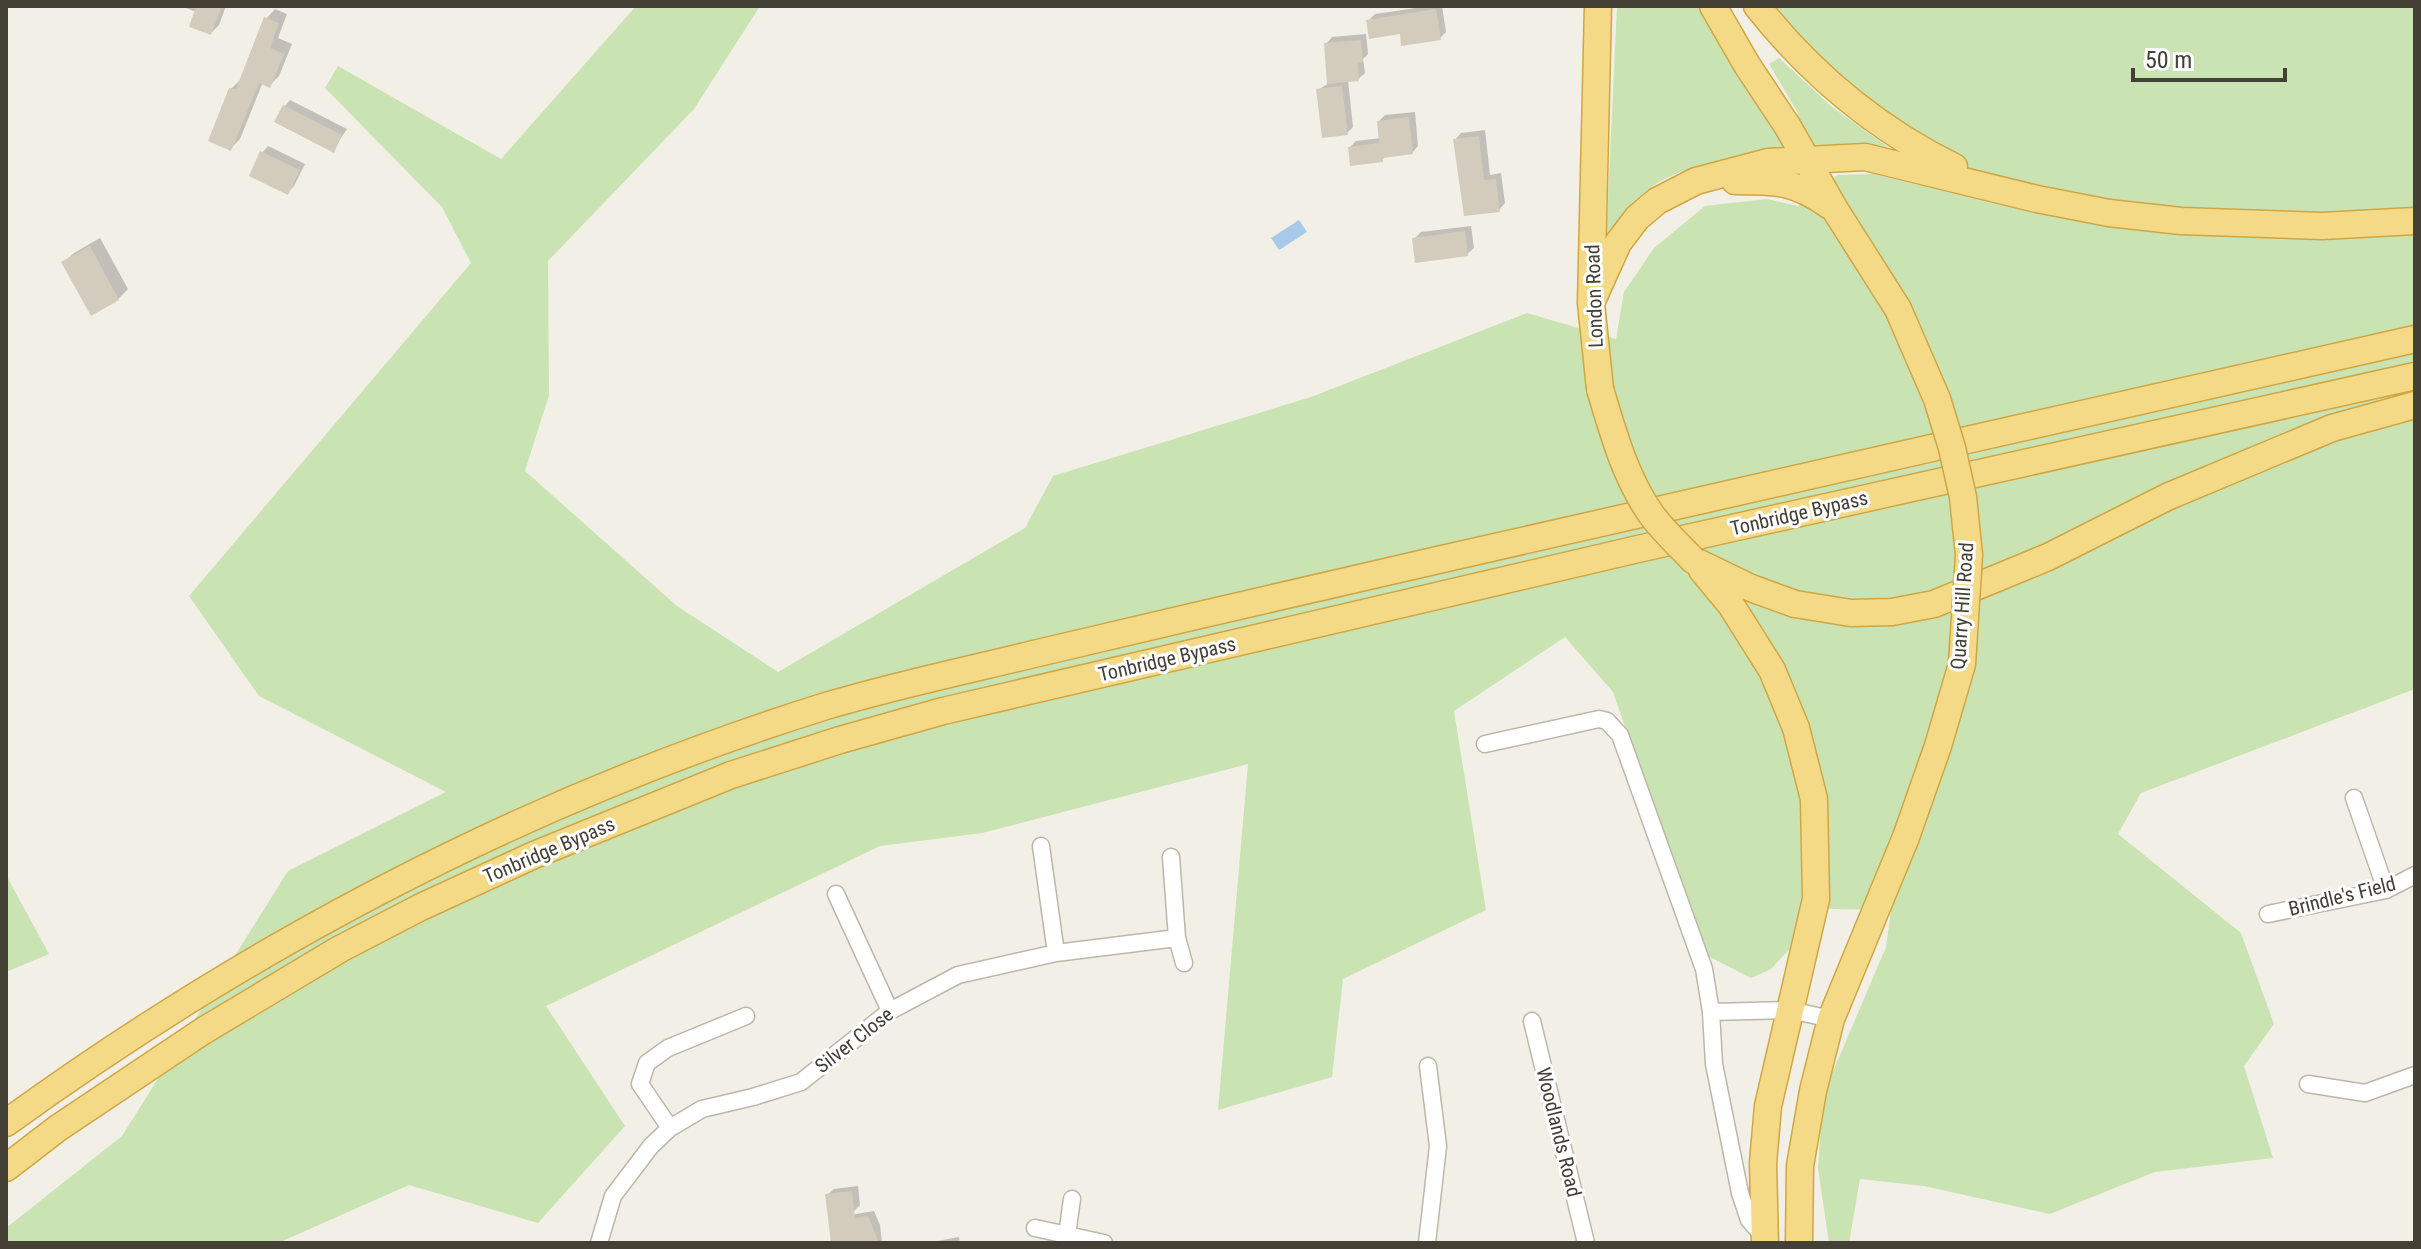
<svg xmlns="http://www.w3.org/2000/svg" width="2421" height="1249" font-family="'Roboto Condensed',sans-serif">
<rect width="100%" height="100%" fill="#f2efe7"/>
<!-- green -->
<path fill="#cae3b3" d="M 636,6 L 760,6 L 694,109 L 548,261 L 549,395 L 525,471 L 677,606 L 778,672 L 1025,528 L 1053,476 L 1311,397 L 1527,313 L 1616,339 L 1624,292 L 1654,248 L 1705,206 L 1767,199 L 1798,206 L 1838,175 L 1873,174 L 1917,185 L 1934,145 L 1889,122 L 1767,6 L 2415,6 L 2415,689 L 2141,793 L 2118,834 L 2241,933 L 2274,1024 L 2244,1066 L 2273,1158 L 2155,1172 L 2050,1214 L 1924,1186 L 1860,1179 L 1849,1243 L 1829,1243 L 1818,1168 L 1823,1095 L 1886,947 L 1891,910 L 1827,909 L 1771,969 L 1751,978 L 1704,954 L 1613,692 L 1565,637 L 1454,711 L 1486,910 L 1343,979 L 1332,1077 L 1218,1110 L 1248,764 L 982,833 L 880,846 L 546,1006 L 625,1126 L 538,1223 L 409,1185 L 278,1243 L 6,1243 L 6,1228 L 122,1136 L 288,871 L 446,792 L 259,696 L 189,596 L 471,263 L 442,207 L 325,88 L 338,66 L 501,159 Z
M 1617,6 L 1705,6 L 1791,155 C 1742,161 1683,159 1644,193 C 1629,207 1618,225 1606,242 Z
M 1779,58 L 1832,107 L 1888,147 L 1886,153 L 1815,153 L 1796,119 L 1798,113 L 1769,64 Z
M 6,875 L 49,954 L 6,972 Z"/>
<!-- water -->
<path fill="#a8caea" d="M 1299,220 L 1307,232 L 1279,250 L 1271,238 Z"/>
<!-- shadow -->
<path fill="#0003" d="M 181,6 L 226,6 L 219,25 L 211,33 L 196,12 Z
M 1430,6 L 1442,6 L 1446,32 L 1440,38 L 1401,32 L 1368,21 L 1375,14 Z
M 275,9 L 287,14 L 278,38 L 292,44 L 279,76 L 270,85 L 263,82 L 240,139 L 231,148 L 231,89 L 240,80 L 266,19 Z
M 1366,34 L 1368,54 L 1363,59 L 1365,73 L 1358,79 L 1348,80 L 1353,127 L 1347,133 L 1318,90 L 1329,83 L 1326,44 L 1332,37 Z
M 290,100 L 347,129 L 333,150 L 284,107 Z
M 1415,112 L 1418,146 L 1412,153 L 1387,155 L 1382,160 L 1350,147 L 1356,141 L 1381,138 L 1379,121 L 1385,115 Z
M 1485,130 L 1490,175 L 1501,173 L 1505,203 L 1499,210 L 1455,140 L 1461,133 Z
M 268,146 L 305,164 L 294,186 L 288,192 L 262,153 Z
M 1471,226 L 1474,248 L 1467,254 L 1414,239 L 1421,232 Z
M 100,238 L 128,289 L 118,299 L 64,262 L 74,253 Z
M 858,1186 L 860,1205 L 854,1211 L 827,1195 L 834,1189 Z
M 874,1211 L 880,1225 L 882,1243 L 846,1243 L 850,1215 Z
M 959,1237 L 960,1243 L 926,1243 Z"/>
<!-- building -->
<path fill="#d3ccbd" d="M 196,6 L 222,6 L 211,35 L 189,27 Z
M 1436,9 L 1441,40 L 1401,46 L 1400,34 L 1369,39 L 1366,20 Z
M 264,17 L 279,23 L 270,48 L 284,54 L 270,88 L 259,83 L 231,151 L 208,141 L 229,88 L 236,89 Z
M 1361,40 L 1363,62 L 1358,63 L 1359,81 L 1327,84 L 1324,43 Z
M 1342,86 L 1348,135 L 1322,138 L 1316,89 Z
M 283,105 L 342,135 L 334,153 L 274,122 Z
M 1409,117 L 1413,154 L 1383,158 L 1383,162 L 1350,166 L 1348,147 L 1379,143 L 1377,121 Z
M 1479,136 L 1484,180 L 1496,179 L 1500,212 L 1464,216 L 1453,139 Z
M 260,151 L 300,170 L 288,195 L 249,176 Z
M 1465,231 L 1468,256 L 1415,263 L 1412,238 Z
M 90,246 L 119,300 L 91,316 L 61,262 Z
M 852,1191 L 855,1218 L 868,1216 L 879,1243 L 831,1243 L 825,1194 Z"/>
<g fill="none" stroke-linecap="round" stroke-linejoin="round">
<defs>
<path id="minor" d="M 1485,744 L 1599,719 L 1607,721 L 1620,735 L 1704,969 L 1711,1012 L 1714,1064 L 1740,1193 L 1749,1220 L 1764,1237
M 2354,798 L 2386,890
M 1041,846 L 1056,953
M 836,894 L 890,1011
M 2268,914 L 2386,890 L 2415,875
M 1177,938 L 1184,963
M 1711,1012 L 1790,1010 L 1831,1019
M 1532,1021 L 1586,1243
M 2308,1084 L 2365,1093 L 2415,1075
M 670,1128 L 640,1084 L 647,1063 L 668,1048 L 746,1016
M 1035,1228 L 1104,1243
M 1067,1235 L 1072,1199
M 599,1243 L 613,1196 L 651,1146 L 670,1128 L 702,1109 L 753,1097 L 801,1082 L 890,1011 L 958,975 L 1056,953 L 1177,938 L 1171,857
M 1427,1243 L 1438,1146 L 1428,1066"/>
<path id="trunk" d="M 1598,6 L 1591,303 L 1600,389
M 1713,6 L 1747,65 L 1788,127 L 1834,208 L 1898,309
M 1757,6 C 1810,73 1877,129 1954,167
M 1735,181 C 1777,181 1795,181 1830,206
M 1591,303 L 1618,243 L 1637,218 L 1657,201 L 1696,181 L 1768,162 L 1865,157 L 2037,199 L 2109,213 L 2181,221 L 2322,226 L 2415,221
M 1693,560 L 1751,588 L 1795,604 L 1851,613 L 1892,612 L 1934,604 L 2048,557 L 2167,497 L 2332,428 L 2415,405
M 1702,570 L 1731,605 L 1772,670 L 1796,728 L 1814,799 L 1816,899 L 1768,1106 L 1763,1163 L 1765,1243
M 6,1123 C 256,942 531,798 826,706 C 896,685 968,670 1038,653 C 1171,621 1305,591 1438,560 C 1764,485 2089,413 2415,339
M 6,1168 L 58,1128 L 203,1031 L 340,949 L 421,907 L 534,855 L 731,775 L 840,740 L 943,711 L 1638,549 L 2415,376
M 1799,1243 L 1800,1166 L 1813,1091 L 1831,1019 L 1906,837"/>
</defs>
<!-- minor casing -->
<use href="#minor" stroke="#bdb7aa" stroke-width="19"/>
<!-- trunk casing -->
<use href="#trunk" stroke="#d0a642" stroke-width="29"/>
<!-- minor -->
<use href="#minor" stroke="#fff" stroke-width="16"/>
<!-- trunk -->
<use href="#trunk" stroke="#f4da87" stroke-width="26"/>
<defs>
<path id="trunk-bridge" d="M 1898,309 L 1937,399 L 1952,448 L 1963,497 L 1969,555 L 1962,664 L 1938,746 L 1906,837
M 1600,389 C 1613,432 1625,477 1651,514 C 1663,531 1679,545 1693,560"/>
</defs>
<!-- trunk-bridge casing -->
<use href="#trunk-bridge" stroke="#d0a642" stroke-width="29" stroke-linecap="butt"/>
<!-- trunk-bridge -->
<use href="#trunk-bridge" stroke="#f4da87" stroke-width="26"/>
</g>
<g text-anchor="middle" stroke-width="6" stroke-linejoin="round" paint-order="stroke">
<!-- street labels -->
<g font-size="20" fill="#444036" stroke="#fff">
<text transform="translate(1594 296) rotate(-92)" y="7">London Road</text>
<text transform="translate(1799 513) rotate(-13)" y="7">Tonbridge Bypass</text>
<text transform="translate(1962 606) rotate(-86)" y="7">Quarry Hill Road</text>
<text transform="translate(1167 659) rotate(-13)" y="7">Tonbridge Bypass</text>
<text transform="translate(549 850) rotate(-23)" y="7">Tonbridge Bypass</text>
<text transform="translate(2342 896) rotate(-14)" y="7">Brindle's Field</text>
<text transform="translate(854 1040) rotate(-38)" y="7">Silver Close</text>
<text transform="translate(1559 1132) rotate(76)" y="7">Woodlands Road</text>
</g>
</g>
<!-- border -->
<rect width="2421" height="1249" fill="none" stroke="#444036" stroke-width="16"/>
<!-- scale -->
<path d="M2133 68v12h152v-12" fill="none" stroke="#444036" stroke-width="4"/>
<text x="2145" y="68" font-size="24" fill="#444036" stroke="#ffffff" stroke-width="6" paint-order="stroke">50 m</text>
</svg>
